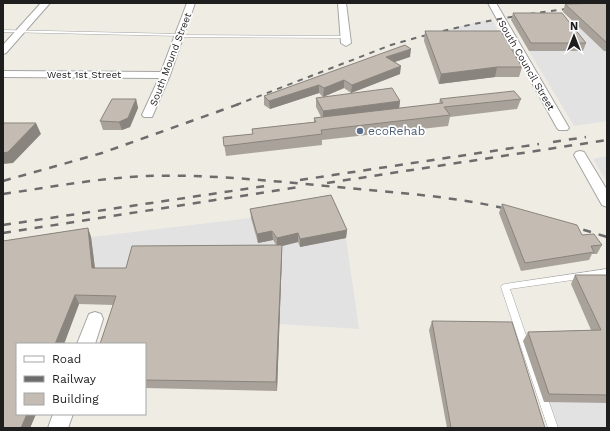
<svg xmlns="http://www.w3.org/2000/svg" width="610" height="431" font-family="'Work Sans',sans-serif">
<rect width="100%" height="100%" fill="#efece4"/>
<!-- parking -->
<path fill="#e2e2e2" d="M 492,19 L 503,40 L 424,41 L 422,35 Z
M 559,20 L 571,20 L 604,51 L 607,51 L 607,121 L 574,126 L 529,51 L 582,51 Z
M 607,156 L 607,182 L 593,159 Z
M 251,218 L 277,246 L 298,242 L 300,247 L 346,238 L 359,329 L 279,324 L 282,254 L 129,277 L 96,277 L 91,237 Z
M 544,402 L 607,403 L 607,428 L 553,428 Z"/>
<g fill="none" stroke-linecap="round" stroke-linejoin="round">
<defs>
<path id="lane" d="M 3,30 L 180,34 L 183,35 L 345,36 L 347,37 L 345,38 L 183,37 L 180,36 L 3,32 Z
M 607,269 L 607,275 L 510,289 L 558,428 L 548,428 L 501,287 L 502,285 L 505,284 Z"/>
<path id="street" d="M 41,3 L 50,3 L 6,53 L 3,54 L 3,45 Z
M 187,3 L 195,3 L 170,75 L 152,117 L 144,117 L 142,115 L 159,78 L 3,77 L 3,71 L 161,72 Z
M 338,3 L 346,3 L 351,43 L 346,46 L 341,43 Z
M 488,3 L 496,3 L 569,128 L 567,130 L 559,130 L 557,128 Z
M 580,151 L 584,152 L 607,190 L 607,207 L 602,205 L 574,155 L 576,152 Z
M 95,312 L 101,314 L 103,319 L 95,344 L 77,344 L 89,314 Z
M 53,414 L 73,414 L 68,428 L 48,428 Z"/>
</defs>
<!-- lane casing -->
<use href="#lane" stroke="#a5a5a5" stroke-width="1"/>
<!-- street casing -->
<use href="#street" stroke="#a5a5a5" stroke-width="2"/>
<!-- lane -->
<use href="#lane" fill="#fff" fill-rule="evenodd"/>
<!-- street -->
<use href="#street" fill="#fff" fill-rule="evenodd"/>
<!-- rail-far1 -->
<path stroke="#6c6c6c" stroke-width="2" stroke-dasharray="5.5 5.5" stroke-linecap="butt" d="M 236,105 L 391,45 C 451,27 512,15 575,8"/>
<!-- rail -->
<path stroke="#6c6c6c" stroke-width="2.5" stroke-dasharray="8 8" stroke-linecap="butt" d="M 553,142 L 586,137
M 300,180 L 539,144
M 3,181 L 102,153 L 239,104
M 327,183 L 607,140
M 3,194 C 51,187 99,178 147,176 C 214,174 281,182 347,188 C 402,193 458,197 512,210
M 3,225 L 272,185
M 568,225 L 607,237
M 3,233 L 299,187"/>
</g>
<!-- wall -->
<path fill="#a9a29a" d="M 607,3 L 607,51 L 604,51 L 563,12 L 565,4 Z
M 513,13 L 586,43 L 583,51 L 529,51 L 511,20 Z
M 425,31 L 522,67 L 519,77 L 495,77 L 439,84 L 424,41 Z
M 410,57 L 395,62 L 400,74 L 351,93 L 344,88 L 323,97 L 319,93 L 270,109 L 264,105 L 264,96 Z
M 316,98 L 400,101 L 399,108 L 439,104 L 440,99 L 521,99 L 517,109 L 450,117 L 448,126 L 322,140 L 322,145 L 226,156 L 223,137 L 253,134 L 252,129 L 314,122 L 314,118 L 321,117 L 316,107 Z
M 136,99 L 138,108 L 130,127 L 122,130 L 103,130 L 100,121 Z
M 331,195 L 347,230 L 346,238 L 300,247 L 298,242 L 282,246 L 282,254 L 277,391 L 145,388 L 145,344 L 100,344 L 114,305 L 79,304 L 64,344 L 17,344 L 17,414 L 36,414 L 30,428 L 3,428 L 3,241 L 88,228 L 91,237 L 95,268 L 126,268 L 132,246 L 276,245 L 273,240 L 258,243 L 251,218 L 250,209 Z
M 502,204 L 582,235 L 602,245 L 597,254 L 592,254 L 589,260 L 521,271 L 499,213 Z
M 575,275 L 607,275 L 607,403 L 544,402 L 523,341 L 528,332 L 591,330 L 571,284 Z
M 432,321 L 545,428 L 447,428 L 429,330 Z"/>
<!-- shaded-wall -->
<path fill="#89847d" d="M 411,49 L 410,57 L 385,65 L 386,57 Z
M 401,66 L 400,74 L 351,93 L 352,85 Z
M 497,67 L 495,77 L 439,84 L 441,74 Z
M 344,80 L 344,88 L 323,97 L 324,88 Z
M 319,85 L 319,93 L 270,109 L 269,101 Z
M 136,99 L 138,108 L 130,127 L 122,130 L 119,122 Z
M 400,101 L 399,109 L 323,119 L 323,111 Z
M 36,123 L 41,134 L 13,163 L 3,164 L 3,153 Z
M 88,228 L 91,237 L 96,277 L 92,268 Z
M 347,230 L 346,238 L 300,247 L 300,239 Z
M 272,231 L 273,240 L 258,243 L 257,234 Z
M 298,233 L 298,242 L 282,246 L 282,254 L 277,391 L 276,382 L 277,238 Z
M 75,295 L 79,304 L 64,344 L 55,344 Z
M 27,414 L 36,414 L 30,428 L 21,428 Z"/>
<!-- building -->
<path fill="#c4bcb3" stroke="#89847d" d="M 607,3 L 607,43 L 565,4 L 603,3 Z
M 513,13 L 562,13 L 586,43 L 531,43 Z
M 425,31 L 501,31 L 522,67 L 497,67 L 441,74 Z
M 405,45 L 411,49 L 386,57 L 401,66 L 352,85 L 344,80 L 324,88 L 319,85 L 269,101 L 264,96 Z
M 392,88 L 400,101 L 323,111 L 316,98 Z
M 514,91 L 521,99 L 444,107 L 450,115 L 321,130 L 322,134 L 224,146 L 223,137 L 253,134 L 252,129 L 316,122 L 314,118 L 443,103 L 440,99 Z
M 112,99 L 136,99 L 128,118 L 119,122 L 100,121 Z
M 3,123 L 36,123 L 8,152 L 3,153 Z
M 331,195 L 347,230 L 300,239 L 298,233 L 277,238 L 272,231 L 257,234 L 250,209 Z
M 502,204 L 577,225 L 582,235 L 594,234 L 602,245 L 591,246 L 594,252 L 525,263 Z
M 88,228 L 92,268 L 126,268 L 132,246 L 282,245 L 276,382 L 145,380 L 145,344 L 100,344 L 116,296 L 75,295 L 55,344 L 17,344 L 17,414 L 27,414 L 21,428 L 3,428 L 3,241 Z
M 575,275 L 607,275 L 607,395 L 549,394 L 528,332 L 601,330 Z
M 432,321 L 512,322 L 545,428 L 451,428 Z"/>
<!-- markers -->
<circle fill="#5c6f8a" stroke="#fff" stroke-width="1.5" cx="360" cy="131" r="4"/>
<g text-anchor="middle" stroke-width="3.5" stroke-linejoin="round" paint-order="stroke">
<!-- far-street labels -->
<g font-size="10" fill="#1e1e1e" stroke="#fff">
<text transform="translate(170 59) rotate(-69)" y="4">South Mound Street</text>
<text transform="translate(527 65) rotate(60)" y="4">South Council Street</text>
<text x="84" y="78">West 1st Street</text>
</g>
<!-- service labels -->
<g font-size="12" fill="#4e5e75" stroke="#fff" text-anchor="start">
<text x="368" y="135">ecoRehab</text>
</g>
</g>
<!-- border -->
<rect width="610" height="431" fill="none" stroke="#1e1e1e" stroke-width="8"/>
<!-- legend -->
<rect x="16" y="343" width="130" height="72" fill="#ffffff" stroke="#a5a5a5"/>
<rect x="24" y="356" width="20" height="6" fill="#ffffff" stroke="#a5a5a5"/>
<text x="52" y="363" font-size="12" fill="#1e1e1e">Road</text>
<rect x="24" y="376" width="20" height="6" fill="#6c6c6c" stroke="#a5a5a5"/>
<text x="52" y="383" font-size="12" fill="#1e1e1e">Railway</text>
<rect x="24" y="393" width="20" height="12" fill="#c4bcb3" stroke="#a5a5a5"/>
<text x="52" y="403" font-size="12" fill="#1e1e1e">Building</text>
<!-- north arrow -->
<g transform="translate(574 36)" stroke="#ffffff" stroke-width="3" paint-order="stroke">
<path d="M0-3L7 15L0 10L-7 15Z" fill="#1e1e1e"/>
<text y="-6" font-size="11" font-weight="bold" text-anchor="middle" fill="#1e1e1e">N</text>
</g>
</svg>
